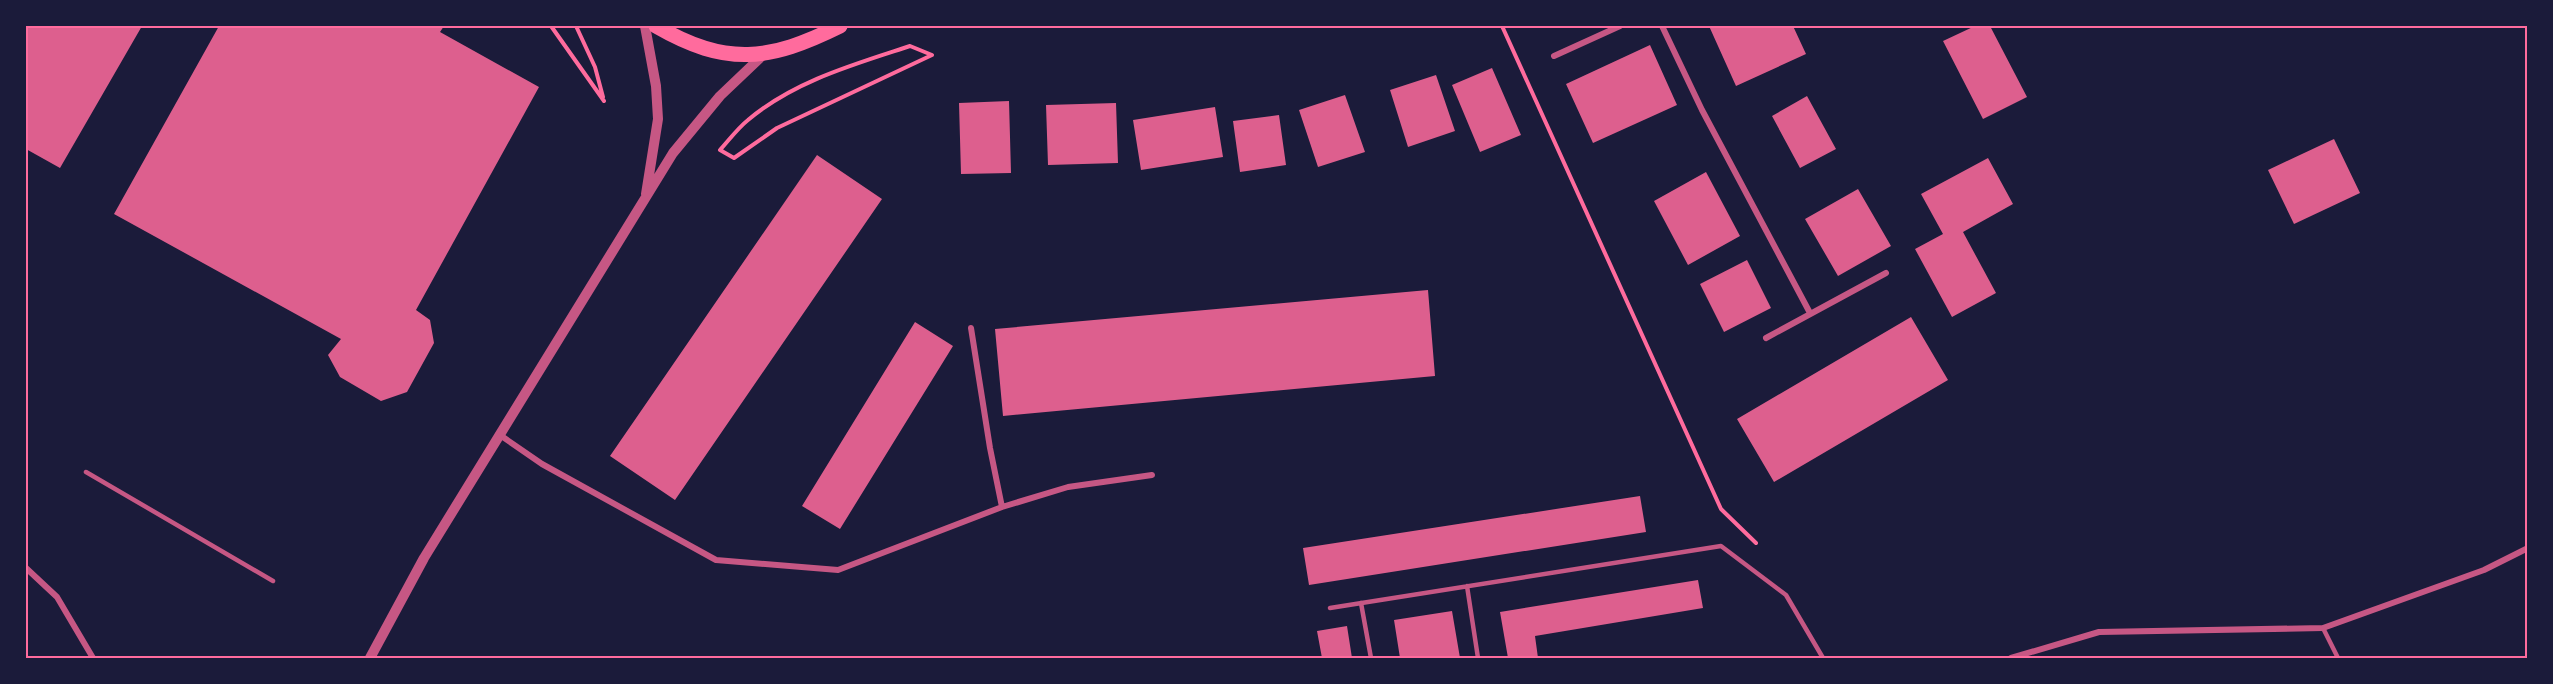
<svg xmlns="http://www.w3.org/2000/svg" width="2553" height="684" font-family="Raleway,sans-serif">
<rect width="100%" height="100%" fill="#1b1b3a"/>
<!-- building -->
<path fill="#dd5f8e" d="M 26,26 L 142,26 L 60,168 L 26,149 Z
M 219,26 L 444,26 L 440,32 L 539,87 L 416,310 L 430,320 L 434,343 L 407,392 L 381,401 L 340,377 L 328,355 L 341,339 L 114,214 Z
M 1709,26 L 1793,26 L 1806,54 L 1736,86 Z
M 1975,26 L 1990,26 L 2027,97 L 1983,119 L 1943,41 Z
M 1650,45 L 1677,105 L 1593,143 L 1566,84 Z
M 1492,68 L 1521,135 L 1480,152 L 1452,85 Z
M 1436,75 L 1455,131 L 1408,147 L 1390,90 Z
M 1345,95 L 1365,152 L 1318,167 L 1299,110 Z
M 1807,96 L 1836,149 L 1800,168 L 1772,116 Z
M 1009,101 L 1011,173 L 961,174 L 959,103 Z
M 1116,103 L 1118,163 L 1048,165 L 1046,105 Z
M 1215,107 L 1223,157 L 1141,170 L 1133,120 Z
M 1279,115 L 1286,165 L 1240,172 L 1233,121 Z
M 2334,139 L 2360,193 L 2294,224 L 2268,170 Z
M 817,155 L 882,199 L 675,500 L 610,456 Z
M 1988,158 L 2013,204 L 1963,232 L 1996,293 L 1952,317 L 1915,249 L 1943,234 L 1921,194 Z
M 1706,172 L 1740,236 L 1688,265 L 1654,201 Z
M 1858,189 L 1891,246 L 1838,276 L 1805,219 Z
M 1747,260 L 1771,308 L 1724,332 L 1700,284 Z
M 1428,290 L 1435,376 L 1003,416 L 995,329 Z
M 1911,317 L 1948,380 L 1774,482 L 1737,419 Z
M 915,322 L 953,346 L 840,529 L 802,506 Z
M 1640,496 L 1646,532 L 1309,585 L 1303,548 Z
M 1698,580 L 1703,608 L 1535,636 L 1538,658 L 1508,658 L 1500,612 Z
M 1452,611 L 1460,658 L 1400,658 L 1394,620 Z
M 1347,626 L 1352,658 L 1322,658 L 1317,631 Z"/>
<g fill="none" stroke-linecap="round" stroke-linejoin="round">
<!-- path -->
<path stroke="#ff6b9d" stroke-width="4" d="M 551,26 L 604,101
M 576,26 L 595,67 L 603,97
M 1502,26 L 1721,509 L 1756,543
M 910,46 L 932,55 L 777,128 L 734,158 L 720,150 C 729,140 738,128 748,120 C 794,81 855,64 910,46 Z"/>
<!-- service -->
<path stroke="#c65784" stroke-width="4.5" d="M 86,472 L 273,581
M 1467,586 L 1478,658
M 1361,603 L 1371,658
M 1330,608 L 1721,546 L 1786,595 L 1823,658
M 2323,628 L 2338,658"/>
<!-- minor -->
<path stroke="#c65784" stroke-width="6" d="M 1662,26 L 1702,110 L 1810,313
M 1554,56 L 1620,26
M 971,328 L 990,448 L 1002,507
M 1766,338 L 1886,273
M 500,435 L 542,464 L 716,560 L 838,570 L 1002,507 L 1068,487 L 1152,475
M 26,568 L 57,597 L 93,658
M 2011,658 L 2099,632 L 2323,628 L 2484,570 L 2528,548"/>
<!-- tertiary -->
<path stroke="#c65784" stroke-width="10" d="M 645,26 L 656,86 L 658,119 L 646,194
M 370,658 L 424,558 L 673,153 L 720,96 L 764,54"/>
<!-- primary -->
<path stroke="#ff6b9d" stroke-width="15" d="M 656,26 C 727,67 769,61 840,26"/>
</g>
<!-- border -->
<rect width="2553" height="684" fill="none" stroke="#1b1b3a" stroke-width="54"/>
<rect x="27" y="27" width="2499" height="630" fill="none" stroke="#ff6b9d" stroke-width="2"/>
</svg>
